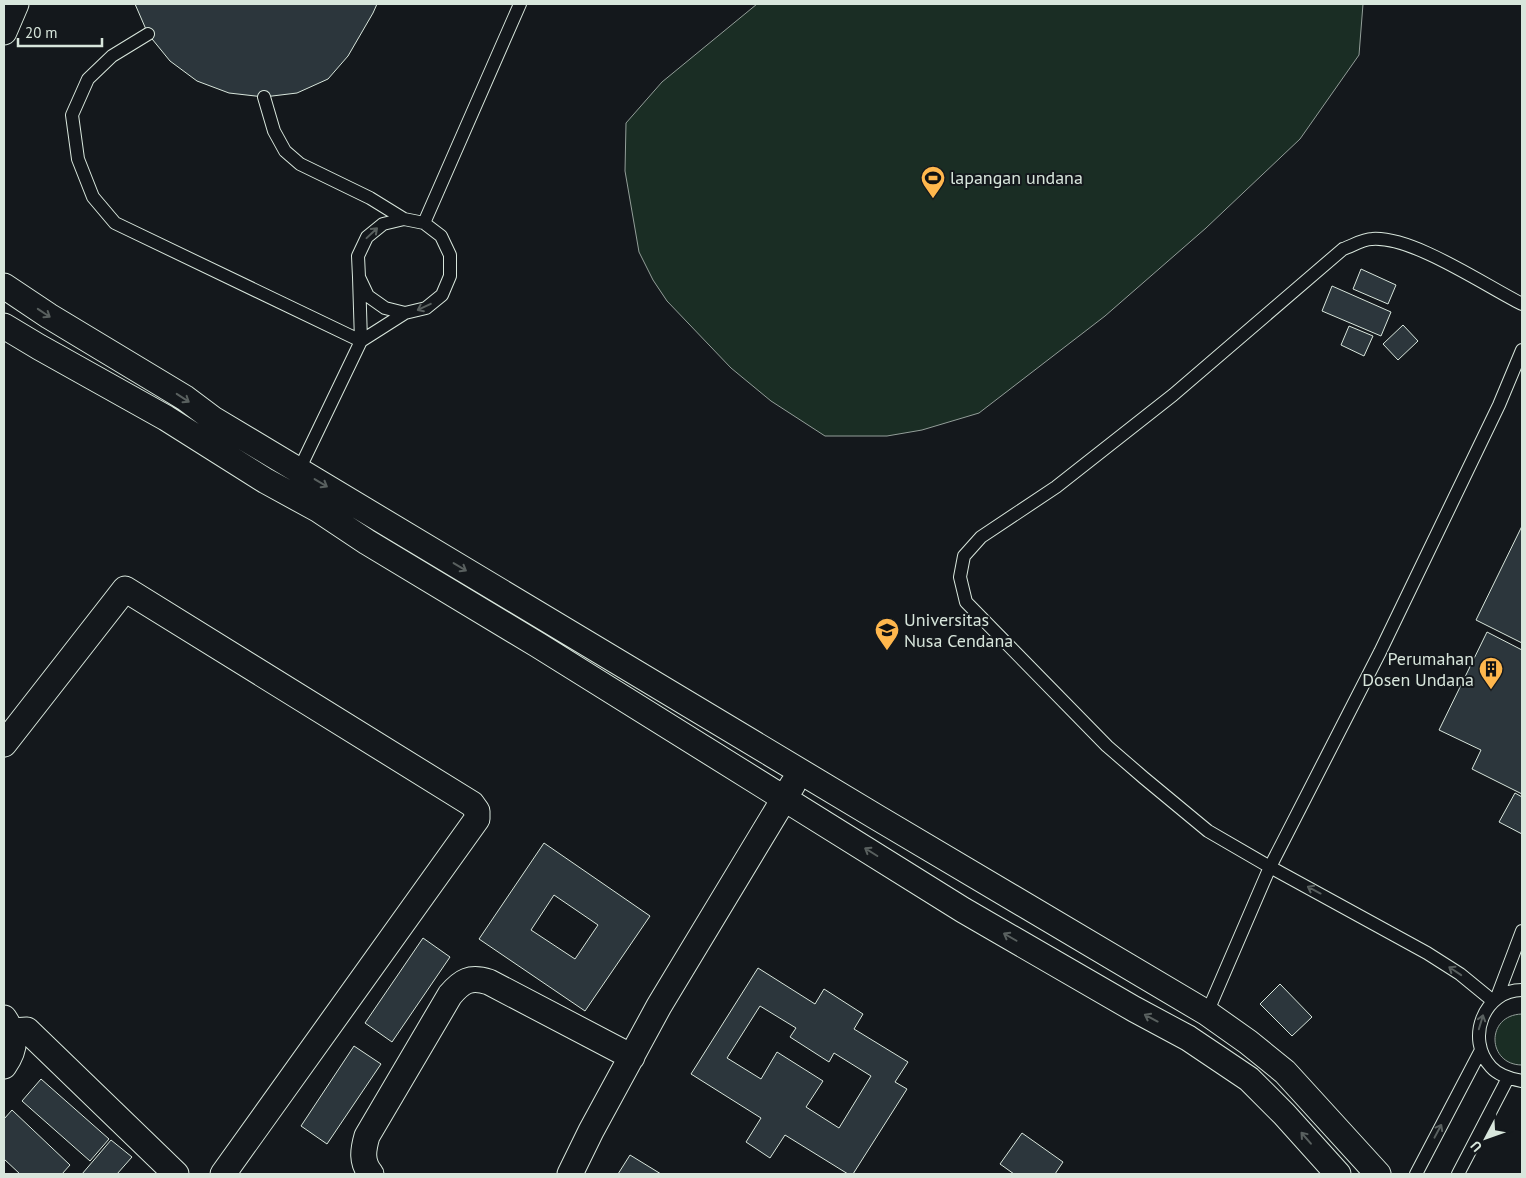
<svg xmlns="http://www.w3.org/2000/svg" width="1526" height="1178" font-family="'PT Sans',sans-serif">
<rect width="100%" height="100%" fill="#14181c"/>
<!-- green -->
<path fill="#1a2d24" stroke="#939e99" d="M 757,4 L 1363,4 L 1359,55 L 1300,139 L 1206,228 L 1105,316 L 979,413 L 922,430 L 887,436 L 825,436 L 771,401 L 731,368 L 667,301 L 653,280 L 639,252 L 625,171 L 626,123 L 662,82 Z
M 1522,1014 L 1522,1065 C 1487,1065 1485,1015 1522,1014 Z"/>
<!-- building -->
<path fill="#2c363c" stroke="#d8e6dc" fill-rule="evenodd" d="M 135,4 L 377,4 L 373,13 L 348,56 L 328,79 L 297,93 L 264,97 L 229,93 L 197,81 L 170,61 L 148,34 Z
M 1361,269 L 1396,285 L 1388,304 L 1353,289 Z
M 1332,286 L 1391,312 L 1381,336 L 1322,311 Z
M 1403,325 L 1418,341 L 1398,360 L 1383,344 Z
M 1349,326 L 1373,336 L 1364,356 L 1341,345 Z
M 1522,526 L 1522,643 L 1476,620 Z
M 1487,632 L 1522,650 L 1522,794 L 1472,769 L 1481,750 L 1439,730 Z
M 1515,793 L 1522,797 L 1522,834 L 1499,822 Z
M 544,843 L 650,916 L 585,1011 L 479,939 ZM 554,895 L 598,925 L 575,959 L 531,930 Z
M 423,938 L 450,957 L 392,1042 L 365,1023 Z
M 758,968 L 815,1004 L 824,989 L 863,1014 L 854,1029 L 908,1062 L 895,1082 L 907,1089 L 853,1174 L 848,1174 L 785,1135 L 770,1158 L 746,1142 L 761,1118 L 691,1074 ZM 760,1006 L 796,1028 L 790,1037 L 829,1062 L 834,1053 L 871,1076 L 839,1128 L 806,1107 L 823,1081 L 777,1052 L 761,1079 L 727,1058 Z
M 1280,984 L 1312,1017 L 1292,1036 L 1260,1004 Z
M 354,1046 L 381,1064 L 327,1144 L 301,1126 Z
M 41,1079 L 109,1139 L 90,1161 L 22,1101 Z
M 12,1110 L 70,1165 L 62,1174 L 20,1174 L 4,1159 L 4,1119 Z
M 1022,1133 L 1063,1162 L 1055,1174 L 1014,1174 L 1000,1164 Z
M 111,1140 L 132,1157 L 117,1174 L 82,1174 Z
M 630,1155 L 661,1174 L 618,1174 Z"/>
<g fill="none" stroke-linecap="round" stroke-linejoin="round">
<defs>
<path id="service" d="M 148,34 L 112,56 L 88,79 L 72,115 L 78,159 L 93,197 L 115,223 L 361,341
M 264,97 L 274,131 L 285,151 L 300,164 L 370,198 L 404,219
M 424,223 L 520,4
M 361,341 L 405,313
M 299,470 L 361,341 L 359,277 L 358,256 L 367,237 L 383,224 L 404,219 L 424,223 L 441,236 L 450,255 L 450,276 L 442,295 L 426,308 L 405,313 L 385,308 L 368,296 L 359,277
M 1522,990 C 1484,990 1465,1039 1491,1067 C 1499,1076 1511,1079 1522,1081
M 1497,997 L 1522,931
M 1493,1001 L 1460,974 L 1427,953 L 1270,867 L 1208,831 L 1144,778 L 1107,746 L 966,602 L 960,577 L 964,556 L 981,537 L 1056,487 L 1173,395 L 1343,249 C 1352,246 1363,239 1372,239 C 1413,236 1484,285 1522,304
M 1207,1013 L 1270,867 L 1380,652 L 1499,405 L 1522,350
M 1416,1174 L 1481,1050
M 1458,1174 L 1508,1078"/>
<path id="minor" d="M 4,32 L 16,4
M 4,286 L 49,316 L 185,398 L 213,419 L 878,818 L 1207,1013 L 1248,1042 L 1285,1072 L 1378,1174
M 4,326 L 39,347 L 166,418 L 266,481 L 319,510 L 367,542 L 538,645 L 963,910 L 1134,1009 L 1188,1038 L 1249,1079 L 1284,1114 L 1338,1174
M 4,744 L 125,589 L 472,804 L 477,811 L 477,819 L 223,1174
M 12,1031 L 27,1030 L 176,1174
M 4,1066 C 17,1047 16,1036 4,1018
M 371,1174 C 361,1162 363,1150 367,1136 L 450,995 C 462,981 470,976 489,982 L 632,1057
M 570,1174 L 591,1131 L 659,1006 L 793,784"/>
</defs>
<!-- service casing -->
<use href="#service" stroke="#d8e6dc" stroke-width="14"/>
<!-- minor casing -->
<use href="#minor" stroke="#d8e6dc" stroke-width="27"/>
<!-- service -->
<use href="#service" stroke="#14181c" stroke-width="12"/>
<!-- minor -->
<use href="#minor" stroke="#14181c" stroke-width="25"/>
</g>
<!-- one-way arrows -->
<defs><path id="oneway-shaft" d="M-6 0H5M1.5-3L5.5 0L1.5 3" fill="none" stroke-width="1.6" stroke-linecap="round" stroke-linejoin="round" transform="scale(1.25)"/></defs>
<g stroke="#59605f">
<use href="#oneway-shaft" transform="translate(372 233) rotate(-43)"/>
<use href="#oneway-shaft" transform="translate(424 307) rotate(155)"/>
<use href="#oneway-shaft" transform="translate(44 313) rotate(34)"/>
<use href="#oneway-shaft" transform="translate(183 398) rotate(33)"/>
<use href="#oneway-shaft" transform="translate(321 483) rotate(31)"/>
<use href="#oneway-shaft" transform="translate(460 567) rotate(31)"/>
<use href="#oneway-shaft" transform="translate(871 852) rotate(-148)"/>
<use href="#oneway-shaft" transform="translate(1314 890) rotate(-152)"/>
<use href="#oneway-shaft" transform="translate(1010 937) rotate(-150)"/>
<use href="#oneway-shaft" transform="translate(1455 971) rotate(-146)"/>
<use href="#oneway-shaft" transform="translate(1151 1018) rotate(-152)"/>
<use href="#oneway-shaft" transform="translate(1481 1022) rotate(-73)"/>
<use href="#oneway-shaft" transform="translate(1438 1131) rotate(-62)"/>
<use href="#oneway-shaft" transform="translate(1306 1138) rotate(-131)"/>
</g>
<!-- icons -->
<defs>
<symbol id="stadium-pin" viewBox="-11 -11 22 30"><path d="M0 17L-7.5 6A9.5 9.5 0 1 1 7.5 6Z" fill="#ffb74d" stroke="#14181c"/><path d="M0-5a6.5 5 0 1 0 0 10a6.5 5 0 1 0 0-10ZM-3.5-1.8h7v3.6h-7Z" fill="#111"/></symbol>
<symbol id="university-pin" viewBox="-11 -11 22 30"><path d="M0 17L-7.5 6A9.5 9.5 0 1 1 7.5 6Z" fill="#ffb74d" stroke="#14181c"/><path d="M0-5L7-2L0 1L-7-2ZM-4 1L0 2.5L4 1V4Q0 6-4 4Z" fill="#111"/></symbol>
<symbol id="building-pin" viewBox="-11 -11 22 30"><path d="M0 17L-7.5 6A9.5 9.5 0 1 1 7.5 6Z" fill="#ffb74d" stroke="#14181c"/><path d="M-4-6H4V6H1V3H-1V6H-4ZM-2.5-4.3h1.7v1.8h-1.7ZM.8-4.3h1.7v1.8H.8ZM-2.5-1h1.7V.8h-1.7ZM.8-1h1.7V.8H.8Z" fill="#111"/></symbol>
</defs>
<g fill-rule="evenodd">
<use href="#stadium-pin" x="919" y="164" width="28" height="38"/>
<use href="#university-pin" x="873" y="616" width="28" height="38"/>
<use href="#building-pin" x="1477" y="655" width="28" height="38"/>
</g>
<g text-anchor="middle" stroke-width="4" stroke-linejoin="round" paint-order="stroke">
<!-- poi labels -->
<g font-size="18" fill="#d8e6dc" stroke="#14181c" text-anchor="start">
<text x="950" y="184">lapangan undana</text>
<text x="904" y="626">Universitas<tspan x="904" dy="21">Nusa Cendana</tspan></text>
<text x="1474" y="665" text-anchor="end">Perumahan<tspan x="1474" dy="21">Dosen Undana</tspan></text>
</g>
</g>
<!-- border -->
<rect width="1526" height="1178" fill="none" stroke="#d8e6dc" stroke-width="10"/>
<!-- north arrow -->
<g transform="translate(1486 1138) rotate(229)" stroke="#14181c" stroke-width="4" paint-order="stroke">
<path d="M0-4L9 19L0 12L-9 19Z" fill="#d8e6dc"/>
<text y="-8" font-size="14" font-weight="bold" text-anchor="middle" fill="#d8e6dc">U</text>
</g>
<!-- scale -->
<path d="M18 38v8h84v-8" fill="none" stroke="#d8e6dc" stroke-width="2.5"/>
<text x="25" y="38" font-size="15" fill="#d8e6dc" stroke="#14181c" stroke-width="4" paint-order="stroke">20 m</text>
</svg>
